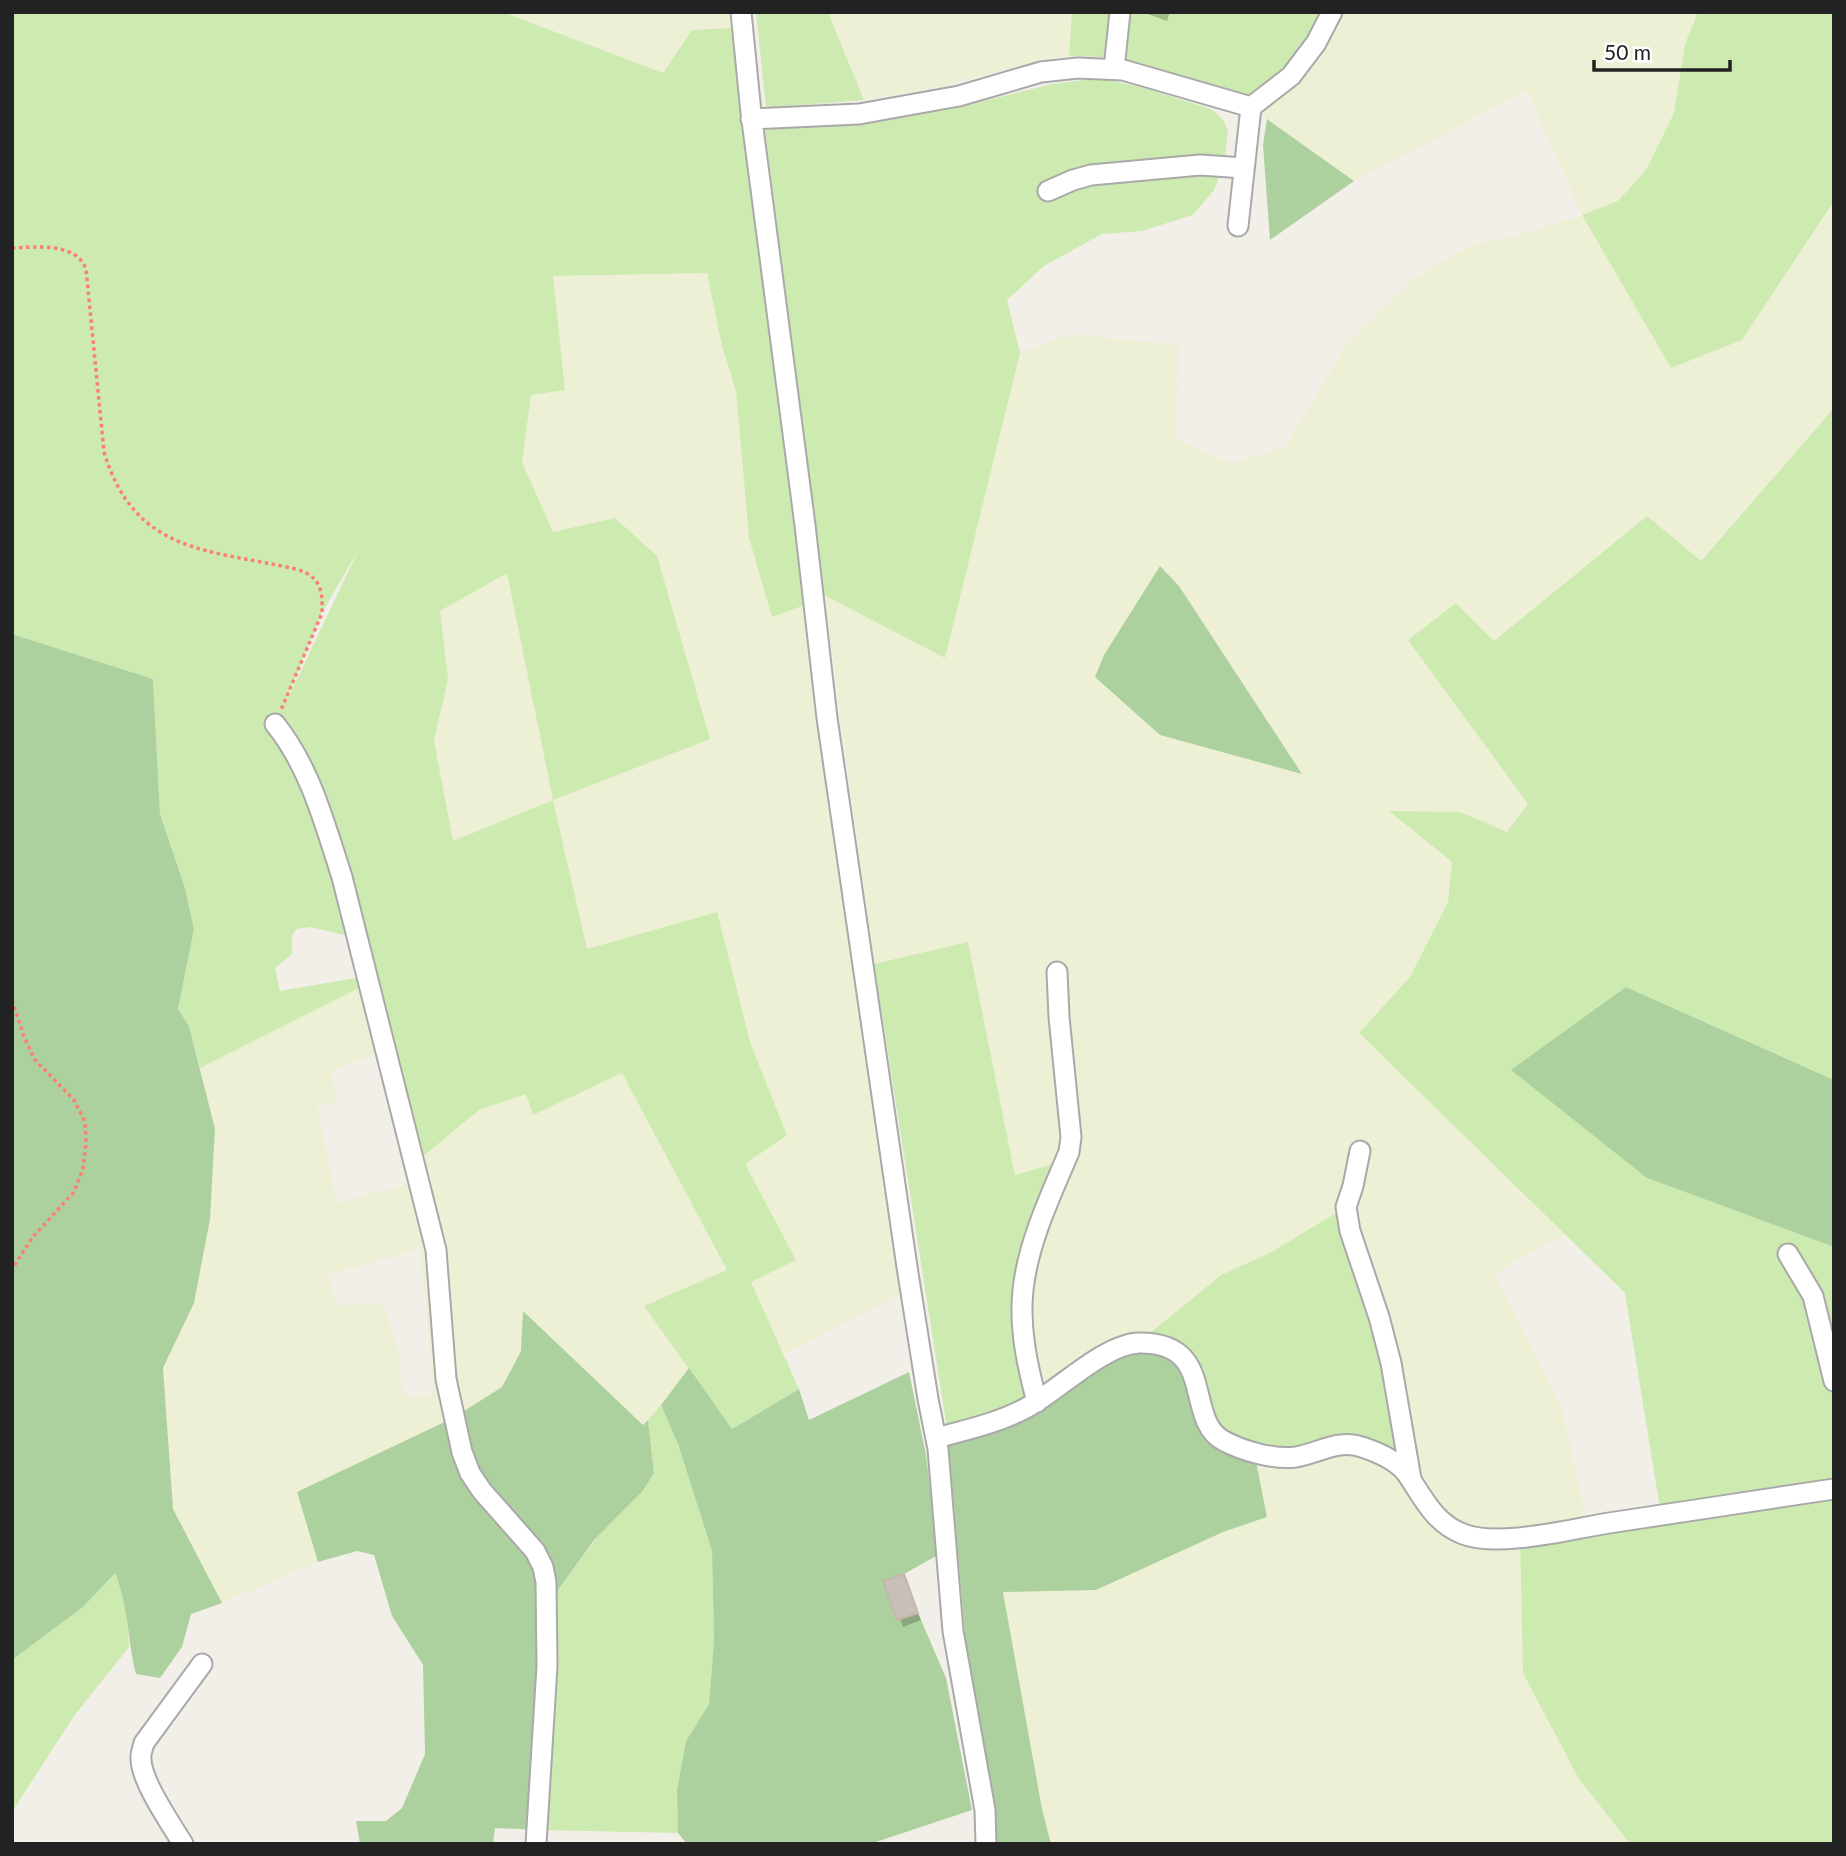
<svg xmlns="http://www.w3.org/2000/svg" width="1846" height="1856" font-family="Lato,sans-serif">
<rect width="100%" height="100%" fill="#f2efe9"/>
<!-- farmland -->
<path fill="#eef0d5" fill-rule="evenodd" d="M 503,12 L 730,12 L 731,28 L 692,30 L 663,73 Z
M 828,12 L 1072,12 L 1069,56 L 1044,60 L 930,89 L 864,100 Z
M 1332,12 L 1698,12 L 1685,44 L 1674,113 L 1646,170 L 1618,201 L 1742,340 L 1834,201 L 1834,408 L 1700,561 L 1647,517 L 1493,641 L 1408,639 L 1528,804 L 1507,832 L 1460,812 L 1390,811 L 1452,863 L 1448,902 L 1410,977 L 1359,1033 L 1565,1234 L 1494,1274 L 1562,1408 L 1588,1527 L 1579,1779 L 1628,1841 L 1635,1844 L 1051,1844 L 1042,1809 L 1003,1591 L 1096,1590 L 1223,1532 L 1267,1517 L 1254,1451 L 1270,1253 L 1221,1275 L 1138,1343 L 1037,1402 L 1023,1290 L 1065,1160 L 1015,1175 L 968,943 L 874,964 L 824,595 L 945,657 L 1020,353 L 1070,334 L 1178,345 L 1177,440 L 1230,463 L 1285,447 L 1349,341 L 1416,277 L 1473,244 L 1519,235 L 1582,215 L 1527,91 L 1354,181 L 1251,107 ZM 1161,566 L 1302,773 L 1160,735 L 1095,677 L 1104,655 Z
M 707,273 L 722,346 L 736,391 L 749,538 L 772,617 L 805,605 L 820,743 L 890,1208 L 900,1294 L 784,1355 L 751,1282 L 795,1260 L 745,1164 L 787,1134 L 751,1045 L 717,913 L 587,949 L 553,800 L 453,842 L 434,742 L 448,679 L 440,611 L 507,572 L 553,799 L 615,518 L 553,532 L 522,462 L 531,395 L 565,390 L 553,276 Z
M 369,982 L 416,1162 L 479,1110 L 526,1094 L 533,1114 L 622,1073 L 727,1271 L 644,1306 L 689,1368 L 661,1405 L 643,1425 L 521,1351 L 502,1387 L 453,1418 L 297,1492 L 318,1562 L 222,1603 L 173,1509 L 163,1368 L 194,1303 L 210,1219 L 215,1129 L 200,1068 ZM 375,1055 L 407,1184 L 337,1203 L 317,1106 L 337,1101 L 331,1070 ZM 420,1249 L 434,1393 L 417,1397 L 409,1397 L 402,1391 L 398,1348 L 385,1309 L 374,1302 L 338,1306 L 328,1275 Z"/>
<!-- grass -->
<path fill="#cdebb0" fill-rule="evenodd" d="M 12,12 L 503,12 L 663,73 L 692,30 L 731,28 L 805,605 L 772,617 L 749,538 L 736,391 L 722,346 L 707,273 L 553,276 L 565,390 L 531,395 L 522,462 L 553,532 L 615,518 L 657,556 L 710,739 L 553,800 L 587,949 L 717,912 L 751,1045 L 787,1135 L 745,1164 L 796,1260 L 751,1282 L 799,1389 L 732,1429 L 644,1306 L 727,1270 L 622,1073 L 533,1115 L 526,1094 L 479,1110 L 415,1163 L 369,983 L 200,1068 L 189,1026 L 178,1009 L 194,929 L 185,888 L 160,814 L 153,679 L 12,634 ZM 359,549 L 288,698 L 287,698 L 322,613 ZM 507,573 L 553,800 L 453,841 L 434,741 L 448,679 L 440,611 ZM 311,927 L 348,936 L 356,978 L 280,991 L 275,968 L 292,954 L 292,936 L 296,929 Z
M 756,12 L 828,12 L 864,100 L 766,108 Z
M 1072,12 L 1332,12 L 1262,98 L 1104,57 L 1069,56 Z
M 1698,12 L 1834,12 L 1834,201 L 1742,340 L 1671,368 L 1582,215 L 1618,201 L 1646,170 L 1674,113 L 1685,44 Z
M 1100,78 L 1144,88 L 1211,109 L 1222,118 L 1228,131 L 1224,166 L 1214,190 L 1193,215 L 1142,231 L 1102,234 L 1044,266 L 1007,300 L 1020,353 L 945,658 L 824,595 L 765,130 L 877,122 L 956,108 L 1052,84 Z
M 1834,408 L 1834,1080 L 1626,987 L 1647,1178 L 1834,1247 L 1834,1844 L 1635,1844 L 1628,1841 L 1579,1779 L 1523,1673 L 1520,1536 L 1661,1515 L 1625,1293 L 1359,1033 L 1410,977 L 1448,902 L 1452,862 L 1389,811 L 1460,812 L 1507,832 L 1528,804 L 1408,640 L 1456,603 L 1494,641 L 1647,516 L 1701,561 Z
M 968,942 L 1015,1175 L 1066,1160 L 1023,1290 L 1037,1402 L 948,1435 L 874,964 Z
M 1346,1207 L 1412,1483 L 1376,1452 L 1309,1454 L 1238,1447 L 1138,1343 L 1221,1275 L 1270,1253 Z
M 661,1405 L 678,1444 L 712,1551 L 714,1641 L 709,1704 L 686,1741 L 677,1790 L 678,1833 L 537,1830 L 548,1604 L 598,1536 L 642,1492 L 654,1473 L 648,1420 Z
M 115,1572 L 126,1603 L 129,1647 L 74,1716 L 12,1812 L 12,1660 L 83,1607 Z"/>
<!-- forest -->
<path fill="#add19e" d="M 1267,119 L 1354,181 L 1270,240 L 1263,145 Z
M 1160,566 L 1179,586 L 1302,774 L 1160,735 L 1095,677 L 1104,655 Z
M 12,634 L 153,679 L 160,814 L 185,888 L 194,929 L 178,1009 L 189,1026 L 215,1129 L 210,1219 L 194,1303 L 163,1368 L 173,1509 L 222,1603 L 191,1614 L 182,1647 L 160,1678 L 136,1674 C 127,1639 129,1607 115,1573 L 83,1607 L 12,1660 Z
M 1626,987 L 1834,1080 L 1834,1247 L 1647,1178 L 1511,1070 Z
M 523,1311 L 643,1425 L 648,1420 L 654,1473 L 642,1492 L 595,1539 L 548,1604 L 537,1830 L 495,1828 L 493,1844 L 360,1844 L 356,1821 L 386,1821 L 402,1808 L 425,1754 L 423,1665 L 392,1616 L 374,1555 L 357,1551 L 318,1562 L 297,1492 L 453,1418 L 502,1387 L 521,1351 Z
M 1113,1349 L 1180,1356 L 1210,1428 L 1254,1451 L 1267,1517 L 1223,1532 L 1096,1590 L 1003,1592 L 1042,1809 L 1051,1844 L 995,1844 L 995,1802 L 966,1647 L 948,1435 L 975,1428 Z
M 689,1368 L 732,1429 L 799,1389 L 809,1420 L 909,1372 L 926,1455 L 938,1555 L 904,1574 L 883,1582 L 897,1620 L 918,1613 L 946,1678 L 972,1810 L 870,1844 L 687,1844 L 678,1833 L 677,1790 L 686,1741 L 709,1704 L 714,1641 L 712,1551 L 678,1444 L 661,1405 Z"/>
<!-- shadow -->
<path fill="#0003" d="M 1142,12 L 1170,12 L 1167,21 Z
M 903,1576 L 921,1620 L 903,1627 L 886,1582 Z"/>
<!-- building -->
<path fill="#c7bfb8" stroke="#c4b6ab" stroke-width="2" d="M 904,1574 L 918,1613 L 897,1620 L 883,1581 Z"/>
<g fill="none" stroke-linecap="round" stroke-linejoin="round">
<defs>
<path id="minor" d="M 741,12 L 751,113 L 805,525 L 827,718 L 907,1267 L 928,1399 L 938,1449 L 953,1631 L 985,1810 L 986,1844
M 1114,69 L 1120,12
M 751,119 L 859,114 L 959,96 L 1041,72 L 1078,68 L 1123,70 L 1251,107
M 1048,191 L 1073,180 L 1091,175 L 1200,165 L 1244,168
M 1238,226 L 1251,107 L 1291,76 L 1316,43 L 1332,12
M 275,724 C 310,767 325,825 342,877 L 436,1250 L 446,1379 L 462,1452 L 470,1473 L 482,1491 L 535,1551 L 543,1567 L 546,1582 L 547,1666 L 536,1844
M 1360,1151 L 1353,1186 L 1346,1207 L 1350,1231 L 1379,1317 L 1391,1363 L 1411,1479
M 1788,1254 L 1813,1296 L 1834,1381
M 1037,1402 C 1027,1365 1019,1327 1023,1290 C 1028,1242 1051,1195 1069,1152 L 1071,1137 L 1059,1017 L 1057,972
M 936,1438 C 966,1430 998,1423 1026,1408 C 1058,1391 1104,1344 1139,1343 C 1218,1342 1183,1419 1224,1441 C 1243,1451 1274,1460 1296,1457 C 1319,1453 1338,1439 1362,1447 C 1377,1452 1397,1460 1407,1474 C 1423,1497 1434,1523 1463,1534 C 1498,1548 1571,1529 1609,1523 C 1684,1512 1759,1500 1834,1489
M 183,1844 C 171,1824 141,1781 141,1759 C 140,1754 143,1748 144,1743 L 202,1664"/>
</defs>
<!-- minor casing -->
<use href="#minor" stroke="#a9a9a9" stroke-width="23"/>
<!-- path -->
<path stroke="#fa8072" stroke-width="3.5" stroke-dasharray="3.5 3.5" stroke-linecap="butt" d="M 12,248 C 36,247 76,242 86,269 L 104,452 C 135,554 207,549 296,569 C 320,576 323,590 322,613 L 281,710
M 12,1000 L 24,1037 L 35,1060 L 74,1100 L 85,1122 L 86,1143 L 83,1169 L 74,1192 L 32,1238 L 12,1269"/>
<!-- minor -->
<use href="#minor" stroke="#fff" stroke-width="19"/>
</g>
<!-- border -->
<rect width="1846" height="1856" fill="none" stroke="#222222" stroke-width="28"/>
<!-- scale -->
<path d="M1594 60v10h136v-10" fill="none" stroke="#222222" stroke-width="3.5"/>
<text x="1604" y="60" font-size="21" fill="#222222" stroke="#ffffff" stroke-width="5" paint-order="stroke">50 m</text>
</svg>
